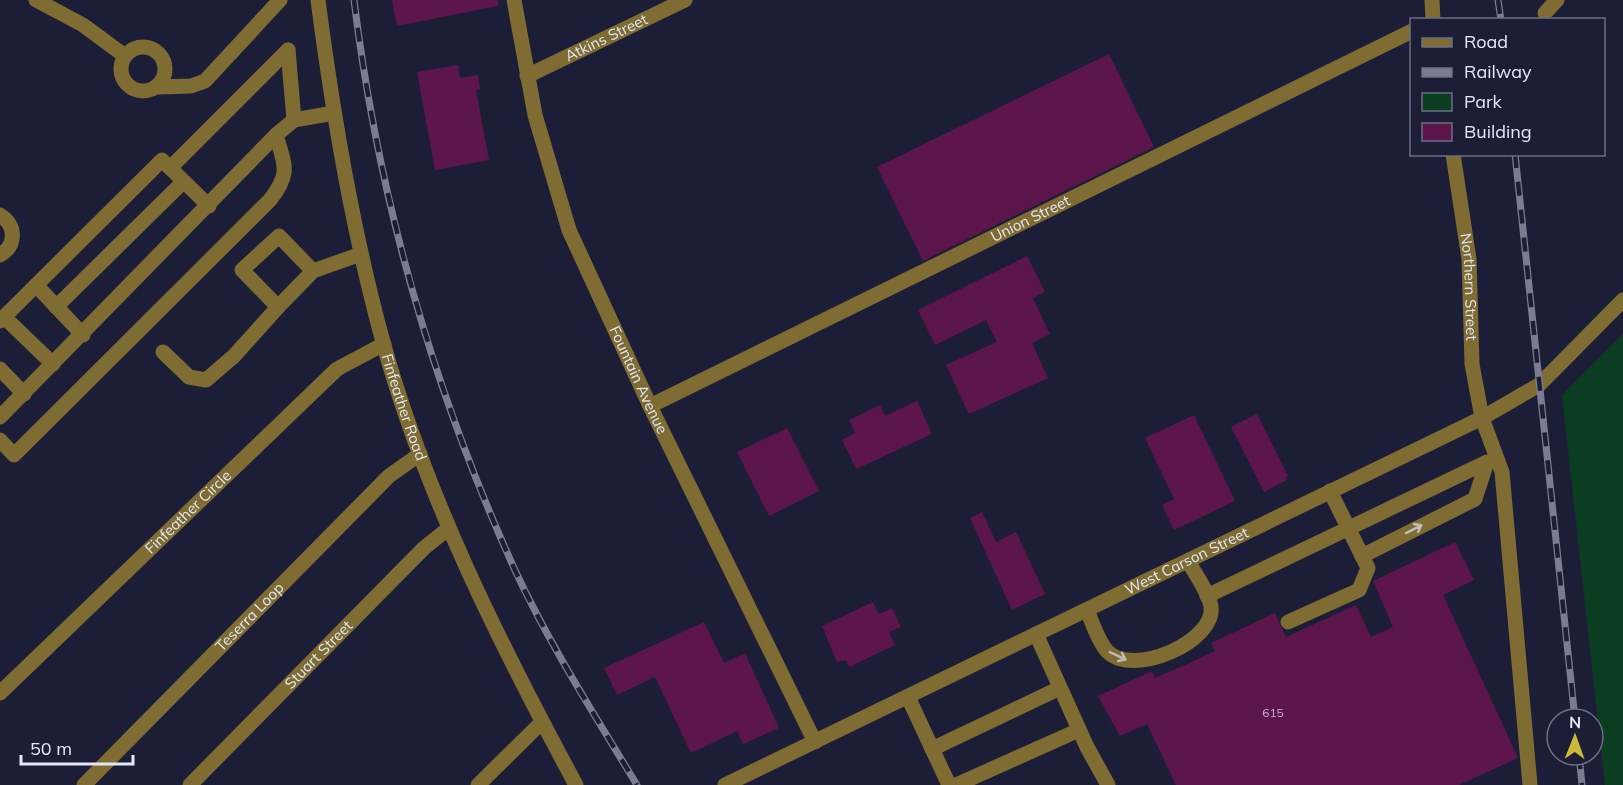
<svg xmlns="http://www.w3.org/2000/svg" width="1623" height="785" font-family="Mulish,sans-serif">
<rect width="100%" height="100%" fill="#1c1e37"/>
<!-- green -->
<path fill="#0b3e21" d="M 1623,334 L 1623,785 L 1605,785 L 1562,395 Z"/>
<!-- building -->
<path fill="#5c164b" d="M 392,0 L 498,0 L 498,6 L 397,26 Z
M 1109,54 L 1154,147 L 923,261 L 877,167 Z
M 458,65 L 460,78 L 478,75 L 480,89 L 476,90 L 489,160 L 435,170 L 417,72 Z
M 1027,256 L 1045,292 L 1033,298 L 1050,334 L 1032,343 L 1048,378 L 969,414 L 946,365 L 997,342 L 986,320 L 935,345 L 918,310 Z
M 917,401 L 932,434 L 856,469 L 842,440 L 855,433 L 849,420 L 880,405 L 885,416 Z
M 1257,414 L 1288,476 L 1286,477 L 1287,480 L 1264,492 L 1231,427 Z
M 1194,415 L 1235,501 L 1174,530 L 1162,505 L 1174,499 L 1145,438 Z
M 787,428 L 819,491 L 769,516 L 737,452 Z
M 982,512 L 996,542 L 1016,532 L 1045,594 L 1012,610 L 970,518 Z
M 1455,542 L 1474,580 L 1443,595 L 1518,758 L 1459,785 L 1176,785 L 1147,724 L 1120,736 L 1098,696 L 1152,671 L 1155,678 L 1194,661 L 1215,651 L 1211,643 L 1275,613 L 1286,637 L 1356,605 L 1371,637 L 1393,627 L 1373,581 Z
M 873,602 L 879,614 L 892,608 L 901,627 L 889,632 L 895,645 L 849,667 L 846,660 L 837,662 L 822,626 Z
M 704,622 L 724,663 L 745,653 L 779,728 L 743,744 L 737,731 L 691,753 L 655,677 L 617,695 L 604,668 Z"/>
<g fill="none" stroke-linecap="round" stroke-linejoin="round">
<!-- minor -->
<g stroke="#7f6c32" stroke-width="15">
<path d="M 36,0 L 83,25 L 125,56"/>
<path id="s1" d="M 318,0 C 333,116 352,229 383,342 C 426,497 500,644 576,785"/>
<path id="s2" d="M 514,0 L 535,115 L 569,230 L 650,406 L 815,742"/>
<path d="M 1432,0 L 1433,20"/>
<path d="M 1545,13 L 1557,0"/>
<circle cx="143" cy="69" r="22"/>
<path d="M 288,50 L 294,120"/>
<path id="s3" d="M 527,76 L 685,0"/>
<path d="M 158,87 L 191,86 L 205,81 L 280,0"/>
<path id="s4" d="M 1453,154 L 1469,259 L 1472,364 L 1482,418 L 1502,472 L 1530,785"/>
<path d="M 170,168 L 288,50"/>
<path d="M 0,215 C 16,225 17,245 0,255"/>
<path d="M 313,271 L 278,307 L 242,270 L 279,236 L 313,271 L 361,254"/>
<path d="M 36,285 L 83,335"/>
<path d="M 56,307 L 183,182"/>
<path d="M 4,317 L 53,364"/>
<path d="M 0,321 L 162,160 L 209,206"/>
<path d="M 163,352 L 189,377 L 206,380 L 234,356 L 278,307"/>
<path d="M 0,369 L 24,394"/>
<path id="s5" d="M 650,406 L 1412,31"/>
<path d="M 0,417 L 276,135 L 294,120 L 334,113"/>
<path d="M 0,440 L 14,455 L 270,200 C 291,173 285,166 276,135"/>
<path d="M 1207,596 L 1487,462 L 1475,499 L 1362,556"/>
<path d="M 1087,610 C 1092,622 1098,641 1107,651 C 1132,678 1216,642 1211,606 C 1208,591 1195,574 1188,561"/>
<path d="M 1288,622 L 1359,590 L 1368,568 L 1330,491"/>
<path d="M 1036,634 L 1087,747 L 1108,785"/>
<path id="s6" d="M 0,693 L 337,369 L 384,344"/>
<path d="M 908,697 L 949,785"/>
<path d="M 932,749 L 1060,688"/>
<path id="s7" d="M 84,785 L 389,476 L 420,454"/>
<path id="s8" d="M 190,785 L 424,548 L 449,528"/>
<path d="M 478,785 L 542,722"/>
<path id="s9" d="M 725,785 L 1482,418 L 1539,385 L 1623,300"/>
<path d="M 956,785 L 1079,730"/>
</g>
<defs>
<path id="rail" d="M 354,0 C 378,196 433,389 514,568 C 549,644 594,714 637,785
M 1498,0 L 1501,20
M 1515,154 L 1575,719
M 1579,755 L 1582,785"/>
</defs>
<!-- rail casing -->
<use href="#rail" stroke="#7a7d92" stroke-width="7"/>
<!-- rail -->
<use href="#rail" stroke="#1c1e37" stroke-width="4.5" stroke-dasharray="14" stroke-linecap="butt"/>
</g>
<!-- one-way arrows -->
<defs><path id="oneway-shaft" d="M-6 0H5M1.5-3L5.5 0L1.5 3" fill="none" stroke-width="1.6" stroke-linecap="round" stroke-linejoin="round" transform="scale(1.5)"/></defs>
<g stroke="#c1bcb3">
<use href="#oneway-shaft" transform="translate(1414 529) rotate(-27)"/>
<use href="#oneway-shaft" transform="translate(1118 656) rotate(25)"/>
</g>
<g text-anchor="middle" stroke-width="4.5" stroke-linejoin="round" paint-order="stroke">
<!-- number labels -->
<g font-size="12" fill="#c2b3cd">
<text x="1273" y="717">615</text>
</g>
<!-- street labels -->
<g font-size="15" fill="#e4e7f8" stroke="#1c1e37">
<text dy="5" stroke="none"><textPath href="#s3" startOffset="88">Atkins Street</textPath></text>
<text dy="5" stroke="none"><textPath href="#s5" startOffset="424">Union Street</textPath></text>
<text dy="5" stroke="none"><textPath href="#s4" startOffset="134">Northern Street</textPath></text>
<text dy="5" stroke="none"><textPath href="#s2" startOffset="402">Fountain Avenue</textPath></text>
<text dy="5" stroke="none"><textPath href="#s1" startOffset="417">Finfeather Road</textPath></text>
<text dy="5" stroke="none"><textPath href="#s6" startOffset="261">Finfeather Circle</textPath></text>
<text dy="5" stroke="none"><textPath href="#s9" startOffset="513">West Carson Street</textPath></text>
<text dy="5" stroke="none"><textPath href="#s7" startOffset="236">Teserra Loop</textPath></text>
<text dy="5" stroke="none"><textPath href="#s8" startOffset="183">Stuart Street</textPath></text>
</g>
</g>
<!-- legend -->
<rect x="1410" y="18" width="195" height="138" fill="#1c1e37" stroke="#6c6e84" stroke-width="1.5"/>
<rect x="1422" y="38" width="30" height="9" fill="#7f6c32" stroke="#6c6e84" stroke-width="1.5"/>
<text x="1464" y="48" font-size="18" fill="#e4e7f8">Road</text>
<rect x="1422" y="68" width="30" height="9" fill="#7a7d92" stroke="#6c6e84" stroke-width="1.5"/>
<text x="1464" y="78" font-size="18" fill="#e4e7f8">Railway</text>
<rect x="1422" y="93" width="30" height="18" fill="#0b3e21" stroke="#6c6e84" stroke-width="1.5"/>
<text x="1464" y="108" font-size="18" fill="#e4e7f8">Park</text>
<rect x="1422" y="123" width="30" height="18" fill="#5c164b" stroke="#6c6e84" stroke-width="1.5"/>
<text x="1464" y="138" font-size="18" fill="#e4e7f8">Building</text>
<!-- north arrow -->
<g transform="translate(1575 737) rotate(1)"><circle r="28" fill="#1c1e37" stroke="#6c6e84" stroke-width="1.5"/>
<path d="M0-4.5L10 22L0 15L-10 22Z" fill="#ceb837"/>
<text y="-9" font-size="16" font-weight="bold" text-anchor="middle" fill="#e4e7f8">N</text>
</g>
<!-- scale -->
<path d="M21 755v9h112v-9" fill="none" stroke="#e4e7f8" stroke-width="3"/>
<text x="30" y="755" font-size="18" fill="#e4e7f8" stroke="#1c1e37" stroke-width="4.5" paint-order="stroke">50 m</text>
</svg>
